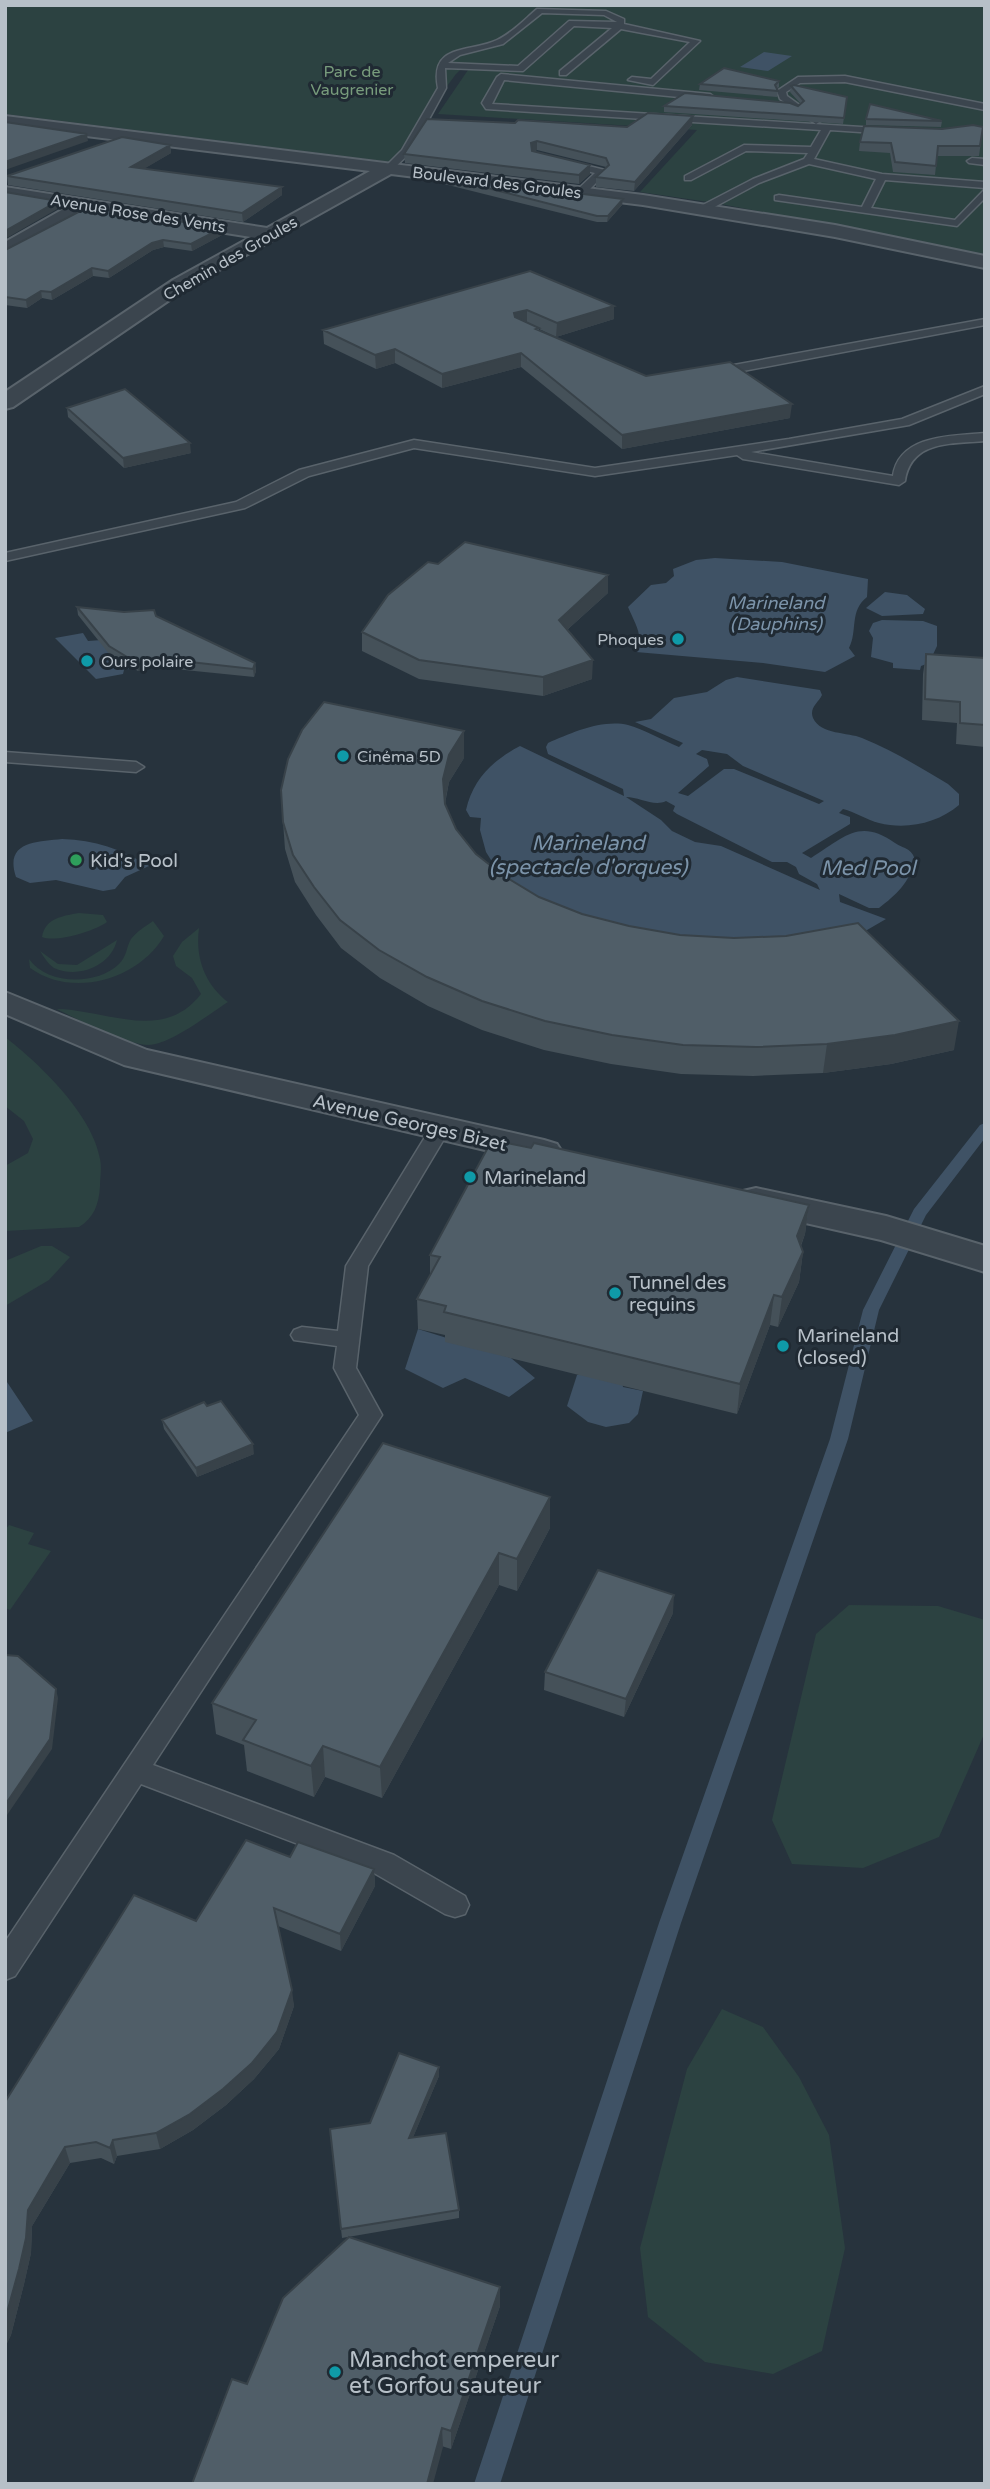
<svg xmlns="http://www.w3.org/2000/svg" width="990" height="2489" font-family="'Varela Round',sans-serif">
<rect width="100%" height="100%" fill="#27333d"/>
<!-- green -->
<path fill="#2c4241" d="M 5,5 L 985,5 L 985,254 L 715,203 L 640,192 L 697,130 L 438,114 L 468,70 L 461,69 L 456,74 L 391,162 L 5,114 Z
M 79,913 L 103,915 L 107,922 C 95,931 56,943 42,937 C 45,918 63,916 79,913 Z
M 153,921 L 164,936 C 139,979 73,999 30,968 L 29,959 C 47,985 96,986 119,964 C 127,956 126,948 131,939 C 136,932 146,926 153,921 Z
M 199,928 C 195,958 205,984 228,1002 C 209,1014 170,1045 148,1045 C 128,1045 76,1019 57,1009 C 108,1010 163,1043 201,994 L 192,978 L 176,966 L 173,956 L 182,942 Z
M 117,940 C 111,966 78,979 54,968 C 48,964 44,957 40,951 L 58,964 L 77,965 Z
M 5,1037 C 39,1063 93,1115 100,1159 C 102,1168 100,1177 100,1186 C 99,1204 94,1218 79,1227 L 5,1231 L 5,1166 L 28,1153 L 33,1139 L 24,1121 L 5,1106 Z
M 41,1246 L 52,1246 L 70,1257 L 49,1280 L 5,1306 L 5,1261 Z
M 9,1525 L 34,1533 L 28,1544 L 51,1551 L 10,1610 L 5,1608 L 5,1530 Z
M 849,1605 L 938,1606 L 985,1620 L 985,1732 L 939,1837 L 863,1868 L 792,1864 L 772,1820 L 816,1634 Z
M 722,2009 L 763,2027 L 799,2077 L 829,2135 L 845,2248 L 822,2351 L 773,2374 L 705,2362 L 648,2317 L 640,2248 L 687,2069 Z"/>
<!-- water -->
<path fill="#3f5265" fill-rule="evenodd" d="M 764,52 L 792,56 L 768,71 L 740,67 Z
M 715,558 L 782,562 L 868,579 L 867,597 C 849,611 858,631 849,648 L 855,656 L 825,672 L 763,663 L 636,652 C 645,636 634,622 628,607 L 651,585 L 666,583 L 674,576 L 673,569 L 696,560 Z
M 885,592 L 907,595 L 925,609 L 923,614 L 882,616 L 866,608 Z
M 882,620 L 923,621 L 937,626 L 937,646 L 929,663 L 921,666 L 920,670 L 893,668 L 893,663 L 871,657 L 873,638 L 869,631 L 873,623 Z
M 83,633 L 88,641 L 102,640 L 139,667 L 124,670 L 123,674 L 96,679 L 55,638 Z
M 737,677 L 820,690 L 822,695 C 818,703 809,708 813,718 C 821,735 848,732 862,738 C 892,750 921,768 948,784 L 959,794 L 959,805 C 938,823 907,830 879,823 C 867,820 855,812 843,809 L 839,813 L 850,817 L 850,824 L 802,853 L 811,858 C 845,837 859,818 895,843 C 904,849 912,848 915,860 C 910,882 896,895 879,908 L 869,908 L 839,894 L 840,902 L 886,919 L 855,937 L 804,952 L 607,933 L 514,885 L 496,868 L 486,852 L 480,830 L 481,818 L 470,817 L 466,810 C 473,779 493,760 520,746 L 624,796 L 623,789 L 548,754 L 546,747 L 548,743 C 571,733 602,719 628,725 C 645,730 662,740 679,747 L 683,743 L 635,722 L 651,719 L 674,698 L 707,692 L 726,680 ZM 702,750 L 727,754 L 743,766 L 824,801 L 819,804 L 734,769 L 724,769 L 688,796 L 678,793 L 709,766 L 707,759 L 696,754 ZM 626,797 C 639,797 654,807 666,801 L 675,806 L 673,811 L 677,814 L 772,862 L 787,862 L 796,867 L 799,874 L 817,884 L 820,890 L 721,846 L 695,842 L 672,831 L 661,820 Z
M 62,839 C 95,840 121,849 149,866 L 125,877 L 115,889 L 103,891 L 56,880 L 30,883 L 16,877 C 4,841 37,842 62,839 Z
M 418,1329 L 511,1358 L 535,1378 L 509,1397 L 465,1378 L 443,1388 L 405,1369 Z
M 620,1371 L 623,1387 L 643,1391 L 638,1414 L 629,1423 L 606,1427 L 588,1422 L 567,1406 L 577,1375 Z
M 5,1379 L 33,1421 L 5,1433 Z"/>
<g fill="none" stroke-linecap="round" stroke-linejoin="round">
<!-- stream -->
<path fill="#3f5265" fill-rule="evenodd" d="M 985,1123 L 985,1138 L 926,1215 L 879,1310 L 848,1439 L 681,1923 L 500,2484 L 474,2484 L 659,1923 L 830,1439 L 863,1310 L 914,1209 L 980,1125 Z"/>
<defs>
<path id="lane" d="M 537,9 L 606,11 L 624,19 L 624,24 L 700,41 L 653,85 L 628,80 L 632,77 L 651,79 L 690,42 L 621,29 L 566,75 L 560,75 L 560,71 L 612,28 L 574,26 L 523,71 L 445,68 L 446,88 L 411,152 L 392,170 L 386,170 L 386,166 L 402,150 L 438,88 C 429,43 469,53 497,40 C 512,33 524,20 537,9 ZM 542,13 L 604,15 L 617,22 L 569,21 L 518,66 L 448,63 L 460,55 L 503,44 Z
M 501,74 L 710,94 L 714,97 L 710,100 L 504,80 L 492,104 L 893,129 L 893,133 L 890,134 L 830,130 L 814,159 L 882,174 L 985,182 L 985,188 L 885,180 L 871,208 L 955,220 L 985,189 L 985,198 L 957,226 L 775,200 L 775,196 L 779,195 L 862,207 L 876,179 L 809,164 L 759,183 L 707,211 L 699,211 L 699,207 L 753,179 L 804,159 L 808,153 L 746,151 L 691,180 L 685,180 L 685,176 L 744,145 L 811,147 L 821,130 L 486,109 L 482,103 L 497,77 Z
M 845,76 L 985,104 L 985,110 L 845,82 L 800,83 L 786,92 L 787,96 L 819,119 L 821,121 L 816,124 L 780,99 L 777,91 L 798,77 Z
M 972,158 L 985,159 L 985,165 L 969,163 L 967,161 Z
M 564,160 L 605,170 L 607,172 L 585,194 L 577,194 L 577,190 L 595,173 L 561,165 L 559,163 Z
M 985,319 L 985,325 L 712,377 L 706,373 L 712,369 Z
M 985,386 L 985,394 L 909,425 L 751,452 L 893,476 C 899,434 953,436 985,433 L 985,441 C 952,444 911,440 905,481 L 899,485 L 743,459 L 737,455 L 595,476 L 414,448 L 309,476 L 245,508 L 5,561 L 5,553 L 236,502 L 299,470 L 414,440 L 595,468 L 789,439 L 902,419 Z
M 5,752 L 136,762 L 144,767 L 136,772 L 5,762 Z
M 440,1123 L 447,1125 L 450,1129 L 368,1266 L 356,1368 L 382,1415 L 153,1765 L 394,1855 L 465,1896 L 469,1905 L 465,1914 L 455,1917 L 445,1914 L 374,1873 L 141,1784 L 15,1976 L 5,1980 L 5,1942 L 359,1415 L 334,1368 L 337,1346 L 294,1340 L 291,1335 L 294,1330 L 302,1327 L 338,1331 L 346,1266 L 430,1129 L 433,1125 Z"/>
<path id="street" d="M 5,116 L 643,195 L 835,225 L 985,256 L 985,268 L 835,237 L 643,205 L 391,174 L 187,288 L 13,407 L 5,409 L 5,392 L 173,280 L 251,237 L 88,211 L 5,256 L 5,242 L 67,207 L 5,197 L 5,187 L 267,228 L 370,171 L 5,126 Z
M 5,992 L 147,1050 L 544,1140 L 557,1144 L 562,1152 L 557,1160 L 544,1164 L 124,1065 L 5,1014 Z
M 756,1188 L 886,1216 L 985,1246 L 985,1272 L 881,1240 L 743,1209 L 737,1200 L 743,1191 Z"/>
</defs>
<!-- lane casing -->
<use href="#lane" stroke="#59636b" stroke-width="3"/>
<!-- street casing -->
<use href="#street" stroke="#59636b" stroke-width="4"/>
<!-- lane -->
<use href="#lane" fill="#3b454e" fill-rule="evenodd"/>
<!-- street -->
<use href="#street" fill="#3b454e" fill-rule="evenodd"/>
</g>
<!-- wall -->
<path fill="#455159" d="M 779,81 L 779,87 L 777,89 L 778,91 L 777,97 L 699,90 L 700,84 Z
M 791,86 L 847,97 L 843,124 L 664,112 L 664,106 L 798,106 L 801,104 L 790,92 Z
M 866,119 L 942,121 L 941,127 L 866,125 Z
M 692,125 L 634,191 L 596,187 L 596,177 L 606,167 L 537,150 L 533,152 L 590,174 L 579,184 L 405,163 L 404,154 L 627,127 Z
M 983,127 L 979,156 L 937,156 L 935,175 L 893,172 L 890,153 L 859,151 L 860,142 L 942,129 Z
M 170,145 L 171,153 L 143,169 L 282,187 L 282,195 L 243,222 L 8,185 L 7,176 Z
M 440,176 L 623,199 L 622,205 L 607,222 L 597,222 L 440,183 Z
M 222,235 L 192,251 L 164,247 L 153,250 L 109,278 L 93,276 L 52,300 L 42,298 L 27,308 L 5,305 L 5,250 Z
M 530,271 L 614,306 L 614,319 L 556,337 L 539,329 L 539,331 L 646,376 L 790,418 L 622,449 L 521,367 L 442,388 L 395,363 L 376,369 L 324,344 L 323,330 Z
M 67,408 L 191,453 L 124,468 L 68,417 Z
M 608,593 L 567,630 L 592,679 L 543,696 L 419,679 L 362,651 L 362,632 Z
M 77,607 L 156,616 L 255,663 L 256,671 L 254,677 L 155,667 L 138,671 L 110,655 L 78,615 Z
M 926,654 L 985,658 L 985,747 L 956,744 L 957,723 L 922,720 L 923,674 Z
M 464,758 L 449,782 L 445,804 L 456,829 L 476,854 L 504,876 L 539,897 L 582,914 L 954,1050 L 891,1064 L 823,1073 L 753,1076 L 681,1074 L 611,1064 L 544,1050 L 482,1030 L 428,1006 L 380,978 L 341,948 L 316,915 L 295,882 L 285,849 L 283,822 Z
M 809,1205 L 805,1234 L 801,1246 L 803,1252 L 799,1282 L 778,1327 L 770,1325 L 737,1414 L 445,1342 L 445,1335 L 418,1329 L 417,1299 L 430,1275 L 430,1255 Z
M 207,1406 L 254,1454 L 197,1477 L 164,1429 L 162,1420 Z
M 383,1443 L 550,1528 L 517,1591 L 499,1585 L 382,1798 L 325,1777 L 314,1797 L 247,1771 L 244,1745 L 216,1734 L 212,1703 Z
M 673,1613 L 624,1717 L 544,1690 L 545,1672 Z
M 290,1857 L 374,1869 L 375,1886 L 341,1951 L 278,1926 L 294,2006 L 279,2049 L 254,2079 L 226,2105 L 193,2130 L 160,2149 L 117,2156 L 114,2164 L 101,2158 L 70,2163 L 32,2226 L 31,2253 L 24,2284 L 11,2335 L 5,2347 L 5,2102 L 196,1921 Z
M 439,2067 L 439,2076 L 413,2137 L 459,2210 L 459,2218 L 342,2238 L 330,2129 L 370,2123 Z
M 500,2306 L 451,2449 L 247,2384 Z"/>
<!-- shaded-wall -->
<path fill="#384249" d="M 693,116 L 692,125 L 634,191 L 635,182 Z
M 87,134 L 88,141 L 5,170 L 5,162 Z
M 537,141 L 537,150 L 531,152 L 531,143 Z
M 170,145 L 171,153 L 132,176 L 131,167 Z
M 590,165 L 590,174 L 579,184 L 579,175 Z
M 282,187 L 282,195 L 243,222 L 242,213 Z
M 623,199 L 622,205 L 607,222 L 608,216 Z
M 58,201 L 59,208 L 5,239 L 5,231 Z
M 222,228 L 222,235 L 192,251 L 191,244 Z
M 163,240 L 164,247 L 153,250 L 109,278 L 108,271 L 152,243 Z
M 92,268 L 93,276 L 52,300 L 51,292 Z
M 41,291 L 42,298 L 27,308 L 26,300 Z
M 614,306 L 614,319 L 556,337 L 557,323 Z
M 527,310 L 527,324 L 514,327 L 514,313 Z
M 395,349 L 395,363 L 376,369 L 375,355 Z
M 521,353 L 521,367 L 442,388 L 442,374 Z
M 792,404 L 790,418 L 622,449 L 622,435 Z
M 190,443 L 191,453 L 124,468 L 123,458 Z
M 608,575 L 608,593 L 558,638 L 559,620 Z
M 154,658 L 155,667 L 138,671 L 137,663 Z
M 593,660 L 592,679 L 543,696 L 543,677 Z
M 255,663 L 256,671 L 254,677 L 253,669 Z
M 464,731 L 464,758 L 449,782 L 444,806 L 443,779 L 449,755 Z
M 959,1021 L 954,1050 L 891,1064 L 823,1073 L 827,1044 Z
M 809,1205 L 805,1234 L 793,1266 L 797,1236 Z
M 803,1252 L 799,1282 L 778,1327 L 782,1297 Z
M 774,1295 L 770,1325 L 737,1414 L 740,1384 Z
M 253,1444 L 254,1454 L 197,1477 L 196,1468 Z
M 550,1497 L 550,1528 L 517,1591 L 517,1559 Z
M 499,1553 L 499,1585 L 382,1798 L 380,1767 Z
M 674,1595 L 673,1613 L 624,1717 L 626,1699 Z
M 56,1689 L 58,1698 L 52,1749 L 5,1818 L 5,1805 Z
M 323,1746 L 325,1777 L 314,1797 L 311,1766 Z
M 374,1869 L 375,1886 L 341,1951 L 340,1934 Z
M 292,1990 L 294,2006 L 279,2049 L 254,2079 L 226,2105 L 193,2130 L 160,2149 L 156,2133 Z
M 439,2067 L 439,2076 L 409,2147 L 409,2138 Z
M 113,2140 L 117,2156 L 114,2164 L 110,2148 Z
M 65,2147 L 70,2163 L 32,2226 L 31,2253 L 24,2284 L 11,2335 L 5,2347 L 5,2320 L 28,2210 Z
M 500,2287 L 500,2306 L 451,2449 L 451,2431 Z
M 442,2428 L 443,2447 L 433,2484 L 427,2484 Z"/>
<!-- building -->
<path fill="#505e68" stroke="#384249" stroke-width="2" d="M 724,68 L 779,81 L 775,85 L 778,91 L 700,84 Z
M 794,85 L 847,97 L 844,118 L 664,106 L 685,93 L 790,103 L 798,106 L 804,101 L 791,86 Z
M 870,104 L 942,121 L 866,119 Z
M 648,113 L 693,116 L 635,182 L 596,177 L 609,165 L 606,158 L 537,141 L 531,143 L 532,151 L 590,165 L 579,175 L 404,154 L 427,119 L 515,123 L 518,120 L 627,127 Z
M 5,122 L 87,134 L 5,162 Z
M 973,125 L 983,127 L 980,146 L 938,146 L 936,166 L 895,162 L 891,143 L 860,142 L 864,126 L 942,129 Z
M 122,137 L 170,145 L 131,167 L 282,187 L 242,213 L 7,176 Z
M 440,176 L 623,199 L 608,216 L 597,216 Z
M 5,192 L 58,201 L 5,231 Z
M 88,207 L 222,228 L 191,244 L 163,240 L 152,243 L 108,271 L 92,268 L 51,292 L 41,291 L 26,300 L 5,297 L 5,250 Z
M 530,271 L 614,306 L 557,323 L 527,310 L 514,313 L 515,317 L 539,328 L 536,329 L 646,376 L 730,362 L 792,404 L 622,435 L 521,353 L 442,374 L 395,349 L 375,355 L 323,330 Z
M 125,389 L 190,443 L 123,458 L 67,408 Z
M 465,542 L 608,575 L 559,620 L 593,660 L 543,677 L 419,660 L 362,632 L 388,595 L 428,562 L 438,564 Z
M 77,607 L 124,612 L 154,610 L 156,616 L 255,663 L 253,669 L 154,658 L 137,663 L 109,646 Z
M 926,654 L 985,658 L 985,725 L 960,723 L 960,702 L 925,699 Z
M 324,702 L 464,731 L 449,755 L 443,779 L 445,804 L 456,829 L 476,854 L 504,876 L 539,897 L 582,914 L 629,926 L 680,935 L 734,938 L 786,936 L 858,923 L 959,1021 L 895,1035 L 827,1044 L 756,1047 L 683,1045 L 612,1035 L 545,1021 L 482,1001 L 427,977 L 379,950 L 340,920 L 314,887 L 293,855 L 283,822 L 281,790 L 288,759 L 302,730 Z
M 492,1140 L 531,1148 L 534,1143 L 809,1205 L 797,1236 L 803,1252 L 782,1297 L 774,1295 L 740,1384 L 444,1312 L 446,1306 L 417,1299 L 440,1257 L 430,1255 Z
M 221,1401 L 253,1444 L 196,1468 L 162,1420 L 204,1402 L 207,1406 Z
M 383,1443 L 550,1497 L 517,1559 L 499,1553 L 380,1767 L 323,1746 L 311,1766 L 243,1740 L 256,1720 L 212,1703 Z
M 598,1570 L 674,1595 L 626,1699 L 545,1672 Z
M 5,1655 L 18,1656 L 56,1689 L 50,1739 L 5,1805 Z
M 246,1840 L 290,1857 L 298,1842 L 374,1869 L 340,1934 L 274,1908 L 292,1990 L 277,2032 L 252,2063 L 223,2089 L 190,2114 L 156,2133 L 113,2140 L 110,2148 L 96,2142 L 65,2147 L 28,2210 L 26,2238 L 19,2269 L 5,2320 L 5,2102 L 134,1895 L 196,1921 Z
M 399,2053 L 439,2067 L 409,2138 L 446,2133 L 459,2210 L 341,2229 L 330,2129 L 370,2123 Z
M 349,2237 L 500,2287 L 451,2431 L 442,2428 L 427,2484 L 192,2484 L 232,2379 L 247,2384 L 283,2298 Z"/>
<!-- markers -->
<g fill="#0f9aa8" stroke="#202a33" stroke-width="2.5">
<circle cx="678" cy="639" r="7"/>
<circle cx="87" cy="661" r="7"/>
<circle cx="343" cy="756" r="7"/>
<circle cx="470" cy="1177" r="7"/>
<circle cx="615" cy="1293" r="7"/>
<circle cx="783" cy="1346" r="7"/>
<circle cx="335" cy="2372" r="7"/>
</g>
<circle fill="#2e9e5b" stroke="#202a33" stroke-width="2.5" cx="76" cy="860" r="7"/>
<g text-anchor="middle" stroke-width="6" stroke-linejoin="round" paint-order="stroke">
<!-- far-park labels -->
<g font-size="16" fill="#789c7c" stroke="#202a33">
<text x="352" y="77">Parc de<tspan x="352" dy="18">Vaugrenier</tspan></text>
</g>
<!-- far-street labels -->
<g font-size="16" fill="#b7c0c8" stroke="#202a33">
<text transform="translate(497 182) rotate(7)" y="6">Boulevard des Groules</text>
<text transform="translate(138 213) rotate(9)" y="6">Avenue Rose des Vents</text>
<text transform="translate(230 258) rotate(-30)" y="6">Chemin des Groules</text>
</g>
<!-- far-poi labels -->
<g font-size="16" fill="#b7c0c8" stroke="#202a33" text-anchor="start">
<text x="664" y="645" text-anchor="end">Phoques</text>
<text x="101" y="667">Ours polaire</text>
<text x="357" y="762">Cinéma 5D</text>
</g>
<!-- far-water labels -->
<g font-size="18" font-style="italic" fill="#7b93a9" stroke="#202a33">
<text x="776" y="609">Marineland<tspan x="776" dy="21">(Dauphins)</tspan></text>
</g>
<!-- poi labels -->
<g font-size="19" fill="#b7c0c8" stroke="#202a33" text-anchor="start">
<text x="90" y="867">Kid's Pool</text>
<text x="484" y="1184">Marineland</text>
<text x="629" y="1289">Tunnel des<tspan x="629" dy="22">requins</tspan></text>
<text x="797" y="1342">Marineland<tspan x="797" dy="22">(closed)</tspan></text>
</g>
<!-- street labels -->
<g font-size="19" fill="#b7c0c8" stroke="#202a33">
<text transform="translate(410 1122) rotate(13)" y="7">Avenue Georges Bizet</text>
</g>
<!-- water labels -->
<g font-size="21" font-style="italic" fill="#7b93a9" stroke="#202a33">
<text x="588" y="850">Marineland<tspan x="588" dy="24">(spectacle d'orques)</tspan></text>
<text x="868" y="875">Med Pool</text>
</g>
<!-- near-poi labels -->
<g font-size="23" fill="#b7c0c8" stroke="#202a33" text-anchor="start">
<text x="349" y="2367">Manchot empereur<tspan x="349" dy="26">et Gorfou sauteur</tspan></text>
</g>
</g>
<!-- border -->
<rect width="990" height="2489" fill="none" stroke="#b7c0c8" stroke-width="14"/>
</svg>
